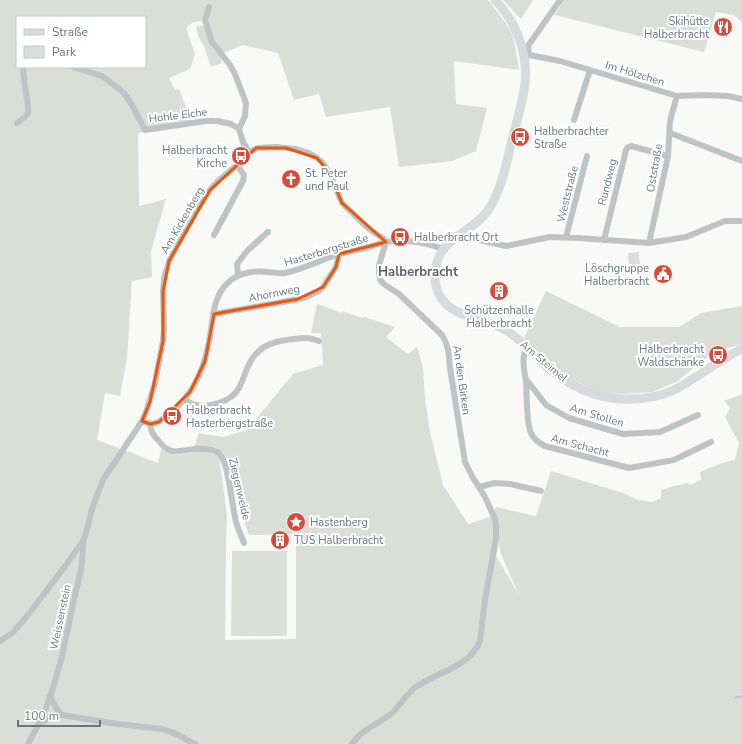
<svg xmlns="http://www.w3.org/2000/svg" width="742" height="744" font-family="'Nunito Sans',sans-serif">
<rect width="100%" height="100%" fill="#f9f9f8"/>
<!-- green -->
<path fill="#daded7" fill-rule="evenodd" d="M 0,0 L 488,0 L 505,22 L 513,36 L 519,70 L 454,61 L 456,104 L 487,108 L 476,151 L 452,161 L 399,167 L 390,107 L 326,117 L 319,94 L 294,100 L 278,53 L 243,45 L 219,55 L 222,63 L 211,67 L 204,46 L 198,36 L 196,27 L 204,25 L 203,21 L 193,22 L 186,28 L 195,54 L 190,69 L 169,78 L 175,90 L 179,89 L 192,122 L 138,133 L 139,206 L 166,199 L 151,251 L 152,277 L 132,281 L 127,358 L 120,396 L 105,393 L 97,440 L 158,463 L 161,449 L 176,455 L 192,453 L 199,433 L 223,437 L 247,430 L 293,374 L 323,365 L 321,333 L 311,333 L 317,304 L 342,313 L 343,311 L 362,318 L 365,317 L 395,327 L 386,337 L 408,354 L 416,347 L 418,350 L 423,367 L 425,399 L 430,432 L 443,485 L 468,524 L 493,516 L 496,507 L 536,516 L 551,471 L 623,493 L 638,500 L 652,502 L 661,498 L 661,490 L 674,486 L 688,483 L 690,485 L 701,480 L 700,472 L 722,463 L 735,460 L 739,443 L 725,417 L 730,408 L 724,401 L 742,394 L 742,744 L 0,744 ZM 17,17 L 145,17 L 145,67 L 17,67 ZM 222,450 L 227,459 L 237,502 L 249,535 L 296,534 L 296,639 L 225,640 L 226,542 L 227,516 L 220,463 ZM 496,530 L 501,554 L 519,595 L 496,556 Z
M 503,0 L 533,0 L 521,19 Z
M 556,0 L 742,0 L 742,22 L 734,15 L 716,12 L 704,52 L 555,15 L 561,4 Z
M 639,252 L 640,269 L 629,269 L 628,253 Z
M 546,291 L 620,327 L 679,327 L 701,313 L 742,306 L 742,344 L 714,352 L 676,382 L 653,392 L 624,394 L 601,393 L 582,384 L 564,375 L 552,366 L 524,338 Z
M 232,551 L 287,551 L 287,636 L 231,636 Z"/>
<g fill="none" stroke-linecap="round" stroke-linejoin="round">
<!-- stream -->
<path stroke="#b8c5c8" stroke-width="1.5" d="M 735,698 L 742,696"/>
<!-- minor -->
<path stroke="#bec4c6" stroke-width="6" d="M 209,7 L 205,20 L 212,42 L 230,65 L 235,74 L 246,103 L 245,116 L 239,129
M 529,55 L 528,46 L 560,0
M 524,58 L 529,55 L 560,61 L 677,96 L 703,95 L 728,96 L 742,99
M 73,67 L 102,76 L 124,93 L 132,105 L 145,130 L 206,121 L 217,121 L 231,124 L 239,129 L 243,142 L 249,152
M 574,120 L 590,70
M 17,123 L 26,116 L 28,113 L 28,106 L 24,79 L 23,67
M 670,133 L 742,161
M 465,231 L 468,236 L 475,239 L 506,246 L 550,237 L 579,238 L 649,243 L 686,237 L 725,221 L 742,221
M 214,235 L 243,181 L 244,175 L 237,165
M 566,237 L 587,156
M 604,240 L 626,150 L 628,147 L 631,146 L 668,156
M 649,243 L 668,156 L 670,121 L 677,96
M 238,275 L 237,264 L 247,251 L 268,232
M 214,314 L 272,304 L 304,298 L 319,291 L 323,287 L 336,267 L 338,259 L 338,255
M 528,348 C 526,350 524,353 524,356 C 522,363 525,373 526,381 C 527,394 526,422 531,433 C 534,440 539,443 545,446 L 629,468 L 674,460 L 711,442
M 526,379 L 546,405 L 569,418 L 623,434 L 660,432 L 698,415
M 185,400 C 187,401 190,403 193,404 C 208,409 231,402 239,388 C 245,377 247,363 255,355 C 260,349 269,344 276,342 C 283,340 300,338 307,338 C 311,338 315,340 319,341
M 142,421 C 156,427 158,422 169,414 C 197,392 206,364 211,330 C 213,316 214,299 224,287 C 234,274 251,270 267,272 C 273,272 279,274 285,273 C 303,269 319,261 336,255 C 347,252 358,250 369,247 C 374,246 380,243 386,242 C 394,241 408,241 417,242 C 426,243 434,246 443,249
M 150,424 C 151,432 153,435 158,440 C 170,456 178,451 194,449 C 200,448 206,449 212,450 C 215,451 218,452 220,454 C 228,462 232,504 235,517 C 236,526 241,535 244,543
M 479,487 L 495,483 L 510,484 L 541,491
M 0,641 L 12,633 L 24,620 L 63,569 L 83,541 L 86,533 L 93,506 L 103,480 L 142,421 L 146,412 L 155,383 L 163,341 L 164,329 L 163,291 L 164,279 L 169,261 L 198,208 L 210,190 L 218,181 L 237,165 L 249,152 L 258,148 L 276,147 L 296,149 L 309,153 L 317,158 L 322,162 L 329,172 L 342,203 L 369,229 L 384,239 L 386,242
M 50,696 L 56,708 L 62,715 L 117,724 L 162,729 L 172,732 L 195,744
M 40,723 L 53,716 L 62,715
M 28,744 C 34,732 41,721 46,708 C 59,675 66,639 73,604 C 78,583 84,562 83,541
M 352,744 C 355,740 358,736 362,733 C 371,726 382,721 391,714 C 400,706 406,694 416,687 C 438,671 469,668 480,641 L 485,600 L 496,539 L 496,527 L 495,519 L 485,497 L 472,476 L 465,462 L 450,368 C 449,355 449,346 442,335 L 399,294 L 385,285 L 380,280 L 379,273 L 379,265 L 386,242"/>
<!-- secondary -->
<path stroke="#d6dbde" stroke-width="9" d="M 495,0 C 518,24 530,58 524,91 C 521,109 515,127 511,144 C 506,166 501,190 489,209 C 473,233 438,238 435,271 C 434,282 437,295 445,303 C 461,319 488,318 507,331 C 520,339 531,351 542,362 C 566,385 598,401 631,399 C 646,399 661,396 674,390 C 698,378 718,360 742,349"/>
</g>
<!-- marked area -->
<path fill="none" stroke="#e8590c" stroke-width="3" stroke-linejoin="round" d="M 256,148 L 286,148 L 317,158 L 329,172 L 342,203 L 386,242 L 339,254 L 336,267 L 323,287 L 298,299 L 214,314 L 205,361 L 190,392 L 159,422 L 150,424 L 142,421 L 150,402 L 163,341 L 163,291 L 169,261 L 210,190 Z"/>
<!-- icons -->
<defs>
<symbol id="restaurant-disc" viewBox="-11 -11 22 22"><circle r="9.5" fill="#d64c3b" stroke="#fff"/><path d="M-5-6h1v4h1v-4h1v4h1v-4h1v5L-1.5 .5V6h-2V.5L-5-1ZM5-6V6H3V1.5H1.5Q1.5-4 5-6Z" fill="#fff"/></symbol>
<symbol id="bus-disc" viewBox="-11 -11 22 22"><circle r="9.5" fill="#d64c3b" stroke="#fff"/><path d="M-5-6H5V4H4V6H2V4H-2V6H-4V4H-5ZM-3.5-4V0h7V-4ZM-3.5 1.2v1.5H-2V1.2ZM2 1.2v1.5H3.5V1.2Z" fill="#fff"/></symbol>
<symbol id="church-disc" viewBox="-11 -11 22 22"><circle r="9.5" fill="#d64c3b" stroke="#fff"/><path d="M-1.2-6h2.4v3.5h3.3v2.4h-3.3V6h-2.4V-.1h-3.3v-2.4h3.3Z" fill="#fff"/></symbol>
<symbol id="civic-disc" viewBox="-11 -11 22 22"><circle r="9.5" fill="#d64c3b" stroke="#fff"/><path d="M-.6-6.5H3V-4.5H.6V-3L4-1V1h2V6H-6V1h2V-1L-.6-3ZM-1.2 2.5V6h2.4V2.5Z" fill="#fff"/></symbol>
<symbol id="building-disc" viewBox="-11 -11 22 22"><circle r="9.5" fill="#d64c3b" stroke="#fff"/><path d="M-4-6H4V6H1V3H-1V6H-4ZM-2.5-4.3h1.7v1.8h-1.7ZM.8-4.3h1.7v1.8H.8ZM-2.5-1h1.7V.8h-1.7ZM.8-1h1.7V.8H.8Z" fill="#fff"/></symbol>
<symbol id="sight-disc" viewBox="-11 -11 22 22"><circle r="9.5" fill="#d64c3b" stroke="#fff"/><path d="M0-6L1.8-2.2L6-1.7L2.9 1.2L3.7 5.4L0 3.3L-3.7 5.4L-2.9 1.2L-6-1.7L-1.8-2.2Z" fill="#fff"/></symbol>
</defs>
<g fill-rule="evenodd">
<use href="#restaurant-disc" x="712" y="16" width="22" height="22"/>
<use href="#bus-disc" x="509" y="126" width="22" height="22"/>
<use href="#bus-disc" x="230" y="145" width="22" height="22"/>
<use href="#church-disc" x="280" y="168" width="22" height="22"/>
<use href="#bus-disc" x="389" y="226" width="22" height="22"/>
<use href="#civic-disc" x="652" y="263" width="22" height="22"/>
<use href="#building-disc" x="488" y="280" width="22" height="22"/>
<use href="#bus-disc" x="707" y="344" width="22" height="22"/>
<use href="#bus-disc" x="161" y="405" width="22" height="22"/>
<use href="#sight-disc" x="285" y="511" width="22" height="22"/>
<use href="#building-disc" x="269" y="529" width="22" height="22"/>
</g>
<g text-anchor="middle" stroke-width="4" stroke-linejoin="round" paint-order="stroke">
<!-- poi labels -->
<g font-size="11" fill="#667880" stroke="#fff" text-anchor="start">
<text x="709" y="25" text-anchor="end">Skihütte<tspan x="709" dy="13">Halberbracht</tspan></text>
<text x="534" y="135">Halberbrachter<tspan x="534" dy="13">Straße</tspan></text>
<text x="227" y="154" text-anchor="end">Halberbracht<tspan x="227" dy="13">Kirche</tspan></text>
<text x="305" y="177">St. Peter<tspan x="305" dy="13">und Paul</tspan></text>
<text x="414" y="241">Halberbracht Ort</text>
<text x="649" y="272" text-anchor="end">Löschgruppe<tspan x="649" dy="13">Halberbracht</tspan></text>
<text x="499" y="314" text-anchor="middle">Schützenhalle<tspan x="499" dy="13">Halberbracht</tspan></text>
<text x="704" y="353" text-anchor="end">Halberbracht<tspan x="704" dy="13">Waldschänke</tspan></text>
<text x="186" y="414">Halberbracht<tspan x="186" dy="13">Hasterbergstraße</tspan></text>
<text x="310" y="526">Hastenberg</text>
<text x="294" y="544">TUS Halberbracht</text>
</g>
<!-- street labels -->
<g font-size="11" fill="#667880" stroke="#fff">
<text transform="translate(635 73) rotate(17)" y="4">Im Hölzchen</text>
<text transform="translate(178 115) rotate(-7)" y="4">Hohle Eiche</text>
<text transform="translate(654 168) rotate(-80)" y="4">Oststraße</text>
<text transform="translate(607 182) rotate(-76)" y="4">Rundweg</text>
<text transform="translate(567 194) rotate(-76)" y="4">Weststraße</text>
<text transform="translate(182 220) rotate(-60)" y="4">Am Kickenberg</text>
<text transform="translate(326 250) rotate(-17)" y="4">Hasterbergstraße</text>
<text transform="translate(274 293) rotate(-11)" y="4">Ahornweg</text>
<text transform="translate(544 361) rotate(40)" y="4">Am Steimel</text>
<text transform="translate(462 380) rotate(82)" y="4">An den Birken</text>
<text transform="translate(597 415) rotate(17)" y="4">Am Stollen</text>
<text transform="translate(580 445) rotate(15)" y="4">Am Schacht</text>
<text transform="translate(240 489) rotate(77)" y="4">Ziegenweide</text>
<text transform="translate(60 617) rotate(-78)" y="4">Weissenstein</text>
</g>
<!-- quarter labels -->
<g font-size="13" font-weight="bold" fill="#58666c" stroke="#fff">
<text x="418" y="276">Halberbracht</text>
</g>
</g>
<!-- legend -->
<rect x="16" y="16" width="130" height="52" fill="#ffffff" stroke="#c2c9cc"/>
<rect x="24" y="29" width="20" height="6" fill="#d6dbde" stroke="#c2c9cc"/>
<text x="52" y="36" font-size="12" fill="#667880">Straße</text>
<rect x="24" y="46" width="20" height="12" fill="#daded7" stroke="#c2c9cc"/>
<text x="52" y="56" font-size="12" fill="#667880">Park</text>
<!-- scale -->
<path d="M18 720v6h82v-6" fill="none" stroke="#667880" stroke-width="2"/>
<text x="24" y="720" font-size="12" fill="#667880" stroke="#ffffff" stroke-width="3" paint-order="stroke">100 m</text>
</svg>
